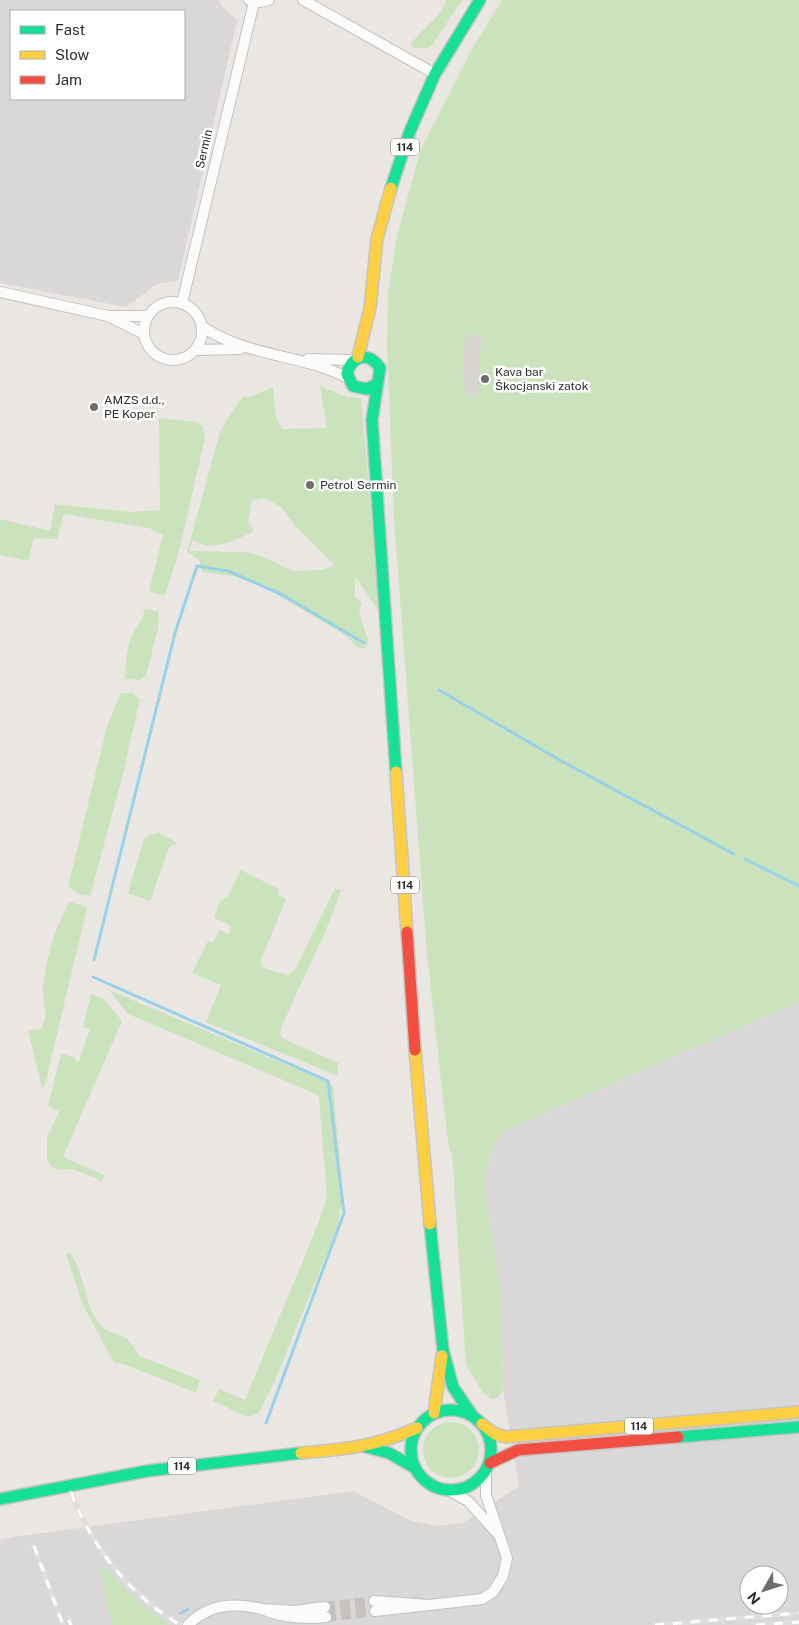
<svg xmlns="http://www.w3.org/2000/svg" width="799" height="1625" font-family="'Public Sans',sans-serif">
<rect width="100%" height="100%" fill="#eae6e2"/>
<!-- industrial -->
<path fill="#dad7d9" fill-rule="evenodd" d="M 0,0 L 219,0 L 221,5 L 237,20 L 178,281 L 157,284 L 126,307 L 0,283 ZM 11,11 L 184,11 L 184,99 L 11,99 Z
M 799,1002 L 799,1625 L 0,1625 L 0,1540 L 13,1537 L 353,1491 L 411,1521 L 437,1526 L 463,1523 L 519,1486 L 503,1390 L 501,1294 L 484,1183 L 491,1149 L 501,1135 L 511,1128 ZM 749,1575 L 779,1575 L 779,1605 L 749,1605 Z"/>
<!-- green -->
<path fill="#cbe3bd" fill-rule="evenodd" d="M 447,0 L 462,0 L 433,44 L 428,48 L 414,48 L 410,44 L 438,15 Z
M 502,0 L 799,0 L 799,1002 L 511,1128 L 501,1135 L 491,1149 L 484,1183 L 501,1294 L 503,1390 L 498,1398 L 491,1399 L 482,1391 L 466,1365 L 452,1152 L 450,1153 L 447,1135 L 427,955 L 394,519 L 387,346 L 388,293 L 397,235 L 421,149 L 472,49 Z
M 320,386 L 347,397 L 361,398 L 380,613 L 355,576 L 355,597 L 362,603 L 359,613 L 368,640 L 366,649 L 357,647 L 345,635 L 264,587 L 234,576 L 202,572 L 199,560 L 187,552 L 220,432 L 233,410 L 244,396 L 250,397 L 273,387 L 276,417 L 282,429 L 327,428 ZM 264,498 L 281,507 L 296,527 L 334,565 L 323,570 L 292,571 L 262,556 L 244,552 L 189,551 L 193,540 C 212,553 236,540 254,531 L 248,522 L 252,500 Z
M 159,418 L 197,422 L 203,428 L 205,438 L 178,555 L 166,592 L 163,596 L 149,591 L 163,535 L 149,528 L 64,514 L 57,539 L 34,538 L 28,561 L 0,555 L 0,519 L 50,531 L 55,504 L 129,512 L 160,510 Z
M 145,609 L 159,612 L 158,628 L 146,676 L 140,680 L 125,679 C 126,663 126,646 134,631 C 140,622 142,620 145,609 Z
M 121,693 L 133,693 L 140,699 L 123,774 L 90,896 L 81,895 L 68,887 L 107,726 Z
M 160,833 L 177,843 L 169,848 L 150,901 L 128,893 L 144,839 L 150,835 Z
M 241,870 L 279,889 L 278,894 L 286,899 L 260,962 L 266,969 L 288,975 L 296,968 L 335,888 L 341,890 C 325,940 298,985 279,1034 L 284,1039 L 338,1063 L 338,1076 L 206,1022 L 221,985 L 192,973 L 208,941 L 213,943 L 219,930 L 229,934 L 231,926 L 214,918 L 220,901 L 227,898 Z
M 70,902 L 87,907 L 45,1085 L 42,1088 L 28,1031 L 41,1029 C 49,1014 43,1006 43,991 C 43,968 57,920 70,902 Z
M 109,990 L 330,1083 L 333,1087 L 343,1196 L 337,1229 L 275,1380 L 259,1413 L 248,1417 L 213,1401 L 219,1389 L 245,1400 L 318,1224 L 327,1197 L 319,1098 L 316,1094 L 128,1014 Z
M 91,994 L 105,1000 L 122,1021 L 63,1157 L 104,1175 L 102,1181 L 73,1169 L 58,1170 L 51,1166 L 47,1161 L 47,1137 L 59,1112 L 48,1105 L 61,1054 L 74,1057 L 78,1063 L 90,1029 L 83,1027 Z
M 70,1253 C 86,1274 83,1304 100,1325 C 113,1340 125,1326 138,1355 L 200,1380 L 196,1393 L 126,1365 L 114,1363 L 83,1305 L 66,1255 Z
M423 1450a28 28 0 1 1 56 0a28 28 0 1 1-56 0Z
M 105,1567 L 131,1595 L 169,1625 L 112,1625 L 100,1570 Z"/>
<!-- plaza -->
<path fill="#d8d4d0" d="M 466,334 L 482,336 L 477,396 L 466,395 L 462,374 Z"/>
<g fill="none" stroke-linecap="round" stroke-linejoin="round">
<!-- stream -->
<path stroke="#99d1e8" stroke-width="3" d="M 439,690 L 565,763 L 734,854
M 745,859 L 799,886
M 94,960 L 175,633 L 197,566 L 228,571 L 281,594 L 364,643
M 93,977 L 328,1081 L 344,1213 L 266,1423
M 181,1613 L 188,1609"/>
<!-- street-tunnel -->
<path stroke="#c4c1be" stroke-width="10" stroke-dasharray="10 5" stroke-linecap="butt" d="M 325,1607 L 374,1601
M 326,1617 L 375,1611"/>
<defs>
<path id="street" d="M 249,0 L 260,2 L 269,0
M 303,0 L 435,74
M 0,292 L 108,316 L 144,334
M144 331a29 29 0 1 1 58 0a29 29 0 1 1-58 0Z
M 182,303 L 254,2
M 109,316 L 148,316
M 203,327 C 247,357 302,354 348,378
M 196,350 L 240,349
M 308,359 L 353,360
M 450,1491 L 468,1501 L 497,1533
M 374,1601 L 429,1605 L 375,1611
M 429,1605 L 482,1599 L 493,1592 L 503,1576 L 507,1558 L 486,1495 L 486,1471
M 325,1607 L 294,1611 L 262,1609 C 284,1618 302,1619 326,1617
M 188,1625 C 209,1603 235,1603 262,1609"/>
<path id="fast" d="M 391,188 L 410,131 L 435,74 L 480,0
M 377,384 L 367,389 L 353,386 L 347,374 C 352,355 369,351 380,368 L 372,420 L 396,772
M 430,1224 L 443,1350 L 453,1387 L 472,1415
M411 1450a40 40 0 1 1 80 0a40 40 0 1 1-80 0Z
M 678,1437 L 799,1427
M 366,1447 L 389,1453 L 415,1468
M 0,1499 L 147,1471 L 301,1453"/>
<path id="slow" d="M 358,357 L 370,308 L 377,239 L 391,188
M 396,772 L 407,932
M 415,1050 L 430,1224
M 434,1413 L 442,1356
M 482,1424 L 495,1434 L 506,1437 L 799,1412
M 301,1453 C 347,1449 374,1447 417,1428"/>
<path id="jam" d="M 407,932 L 415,1050
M 490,1463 L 518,1450 L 678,1437"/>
</defs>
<!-- street casing -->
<use href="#street" stroke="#c3c2c2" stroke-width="12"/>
<!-- fast casing -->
<use href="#fast" stroke="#c6c4c2" stroke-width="14"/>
<!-- slow casing -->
<use href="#slow" stroke="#c6c4c2" stroke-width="14"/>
<!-- jam casing -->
<use href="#jam" stroke="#c6c4c2" stroke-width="14"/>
<!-- street -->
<use href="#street" stroke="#fcfbfb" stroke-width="10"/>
<!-- fast -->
<use href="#fast" stroke="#16e098" stroke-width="11"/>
<!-- slow -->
<use href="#slow" stroke="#ffcf43" stroke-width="11"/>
<!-- jam -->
<use href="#jam" stroke="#f24e42" stroke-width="11"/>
<defs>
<path id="rail" d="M 71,1493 C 94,1550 128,1593 180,1625
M 34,1546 L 63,1625
M 69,1620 L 71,1625
M 655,1625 L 799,1613
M 756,1625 L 799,1622"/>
</defs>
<!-- rail casing -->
<use href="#rail" stroke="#dededf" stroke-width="5"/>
<!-- rail -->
<use href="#rail" stroke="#fff" stroke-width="3" stroke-dasharray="9" stroke-linecap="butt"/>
</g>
<!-- markers -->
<g fill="#6e6d6c" stroke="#fff" stroke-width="2">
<circle cx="485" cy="379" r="5"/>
<circle cx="94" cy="407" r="5"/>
<circle cx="310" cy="485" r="5"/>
</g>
<g text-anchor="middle" stroke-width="5" stroke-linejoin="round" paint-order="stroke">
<!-- shield labels -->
<g fill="#fff" stroke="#6b6b6b" stroke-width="1">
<rect x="391" y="138.5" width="28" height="17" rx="4"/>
<rect x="391" y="876.5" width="28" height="17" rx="4"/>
<rect x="625" y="1417.5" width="28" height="17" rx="4"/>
<rect x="168" y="1457.5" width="28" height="17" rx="4"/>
</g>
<g font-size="11" font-weight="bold" fill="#2c2c2c">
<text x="405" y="151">114</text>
<text x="405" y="889">114</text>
<text x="639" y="1430">114</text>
<text x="182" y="1470">114</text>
</g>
<!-- street labels -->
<g font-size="12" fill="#2c2c2c" stroke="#fff">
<text transform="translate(204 149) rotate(-77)" y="4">Sermin</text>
</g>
<!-- poi labels -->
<g font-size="12" fill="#2c2c2c" stroke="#fff" text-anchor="start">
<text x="495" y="376">Kava bar<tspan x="495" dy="14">Škocjanski zatok</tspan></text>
<text x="104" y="404">AMZS d.d.,<tspan x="104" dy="14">PE Koper</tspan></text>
<text x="320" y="489">Petrol Sermin</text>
</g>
</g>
<!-- legend -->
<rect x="10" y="10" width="175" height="90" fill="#ffffff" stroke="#ababab"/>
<rect x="20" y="26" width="25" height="8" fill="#16e098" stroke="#ababab"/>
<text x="55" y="35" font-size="15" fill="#2c2c2c">Fast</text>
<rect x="20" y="51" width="25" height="8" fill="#ffcf43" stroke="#ababab"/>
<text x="55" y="60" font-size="15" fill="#2c2c2c">Slow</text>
<rect x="20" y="76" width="25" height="8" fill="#f24e42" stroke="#ababab"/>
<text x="55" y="85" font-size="15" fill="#2c2c2c">Jam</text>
<!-- north arrow -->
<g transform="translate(764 1590) rotate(231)"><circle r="24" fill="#ffffff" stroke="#ababab"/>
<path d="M0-4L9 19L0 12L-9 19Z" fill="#6e6d6c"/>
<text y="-8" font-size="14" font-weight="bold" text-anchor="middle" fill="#2c2c2c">N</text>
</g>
</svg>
